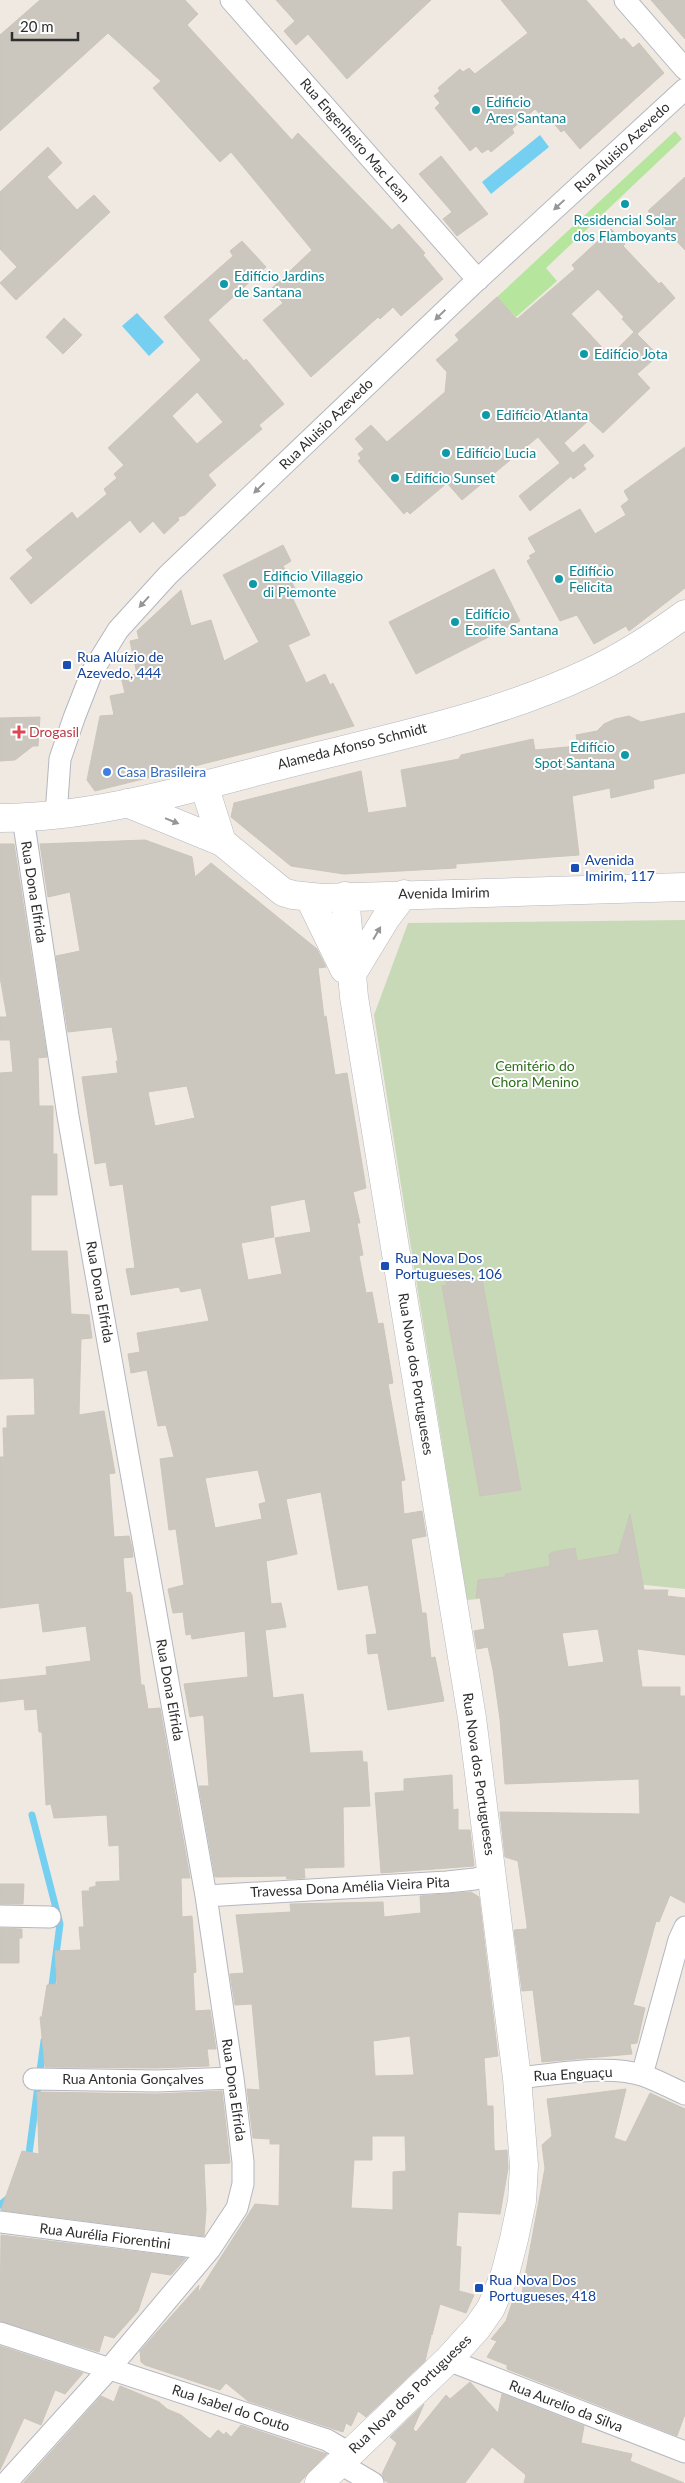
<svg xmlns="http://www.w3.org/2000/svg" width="685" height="2483" font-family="Lato,sans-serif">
<rect width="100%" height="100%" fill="#efe9e1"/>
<!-- green -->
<path fill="#b6e59e" d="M 675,131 L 682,139 L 546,268 L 557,281 L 516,317 L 497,297 Z"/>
<!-- cemetery -->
<path fill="#c8d9b8" d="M 685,920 L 685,1589 L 635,1584 L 467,1600 L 374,1015 L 408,923 Z"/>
<!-- water -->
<path fill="#75cff0" d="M 540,135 L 549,147 L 491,194 L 482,182 Z
M 137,313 L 164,342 L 149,356 L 122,326 Z"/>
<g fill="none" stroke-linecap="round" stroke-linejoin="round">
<!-- stream -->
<path stroke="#75cff0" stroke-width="7" d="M 32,1815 L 60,1924 L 51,1993
M 28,2161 L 44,2041
M 0,2205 L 11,2196"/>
</g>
<!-- building -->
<path fill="#cbc7bf" stroke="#cbc5ba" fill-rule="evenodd" d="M 40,0 L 185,0 L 198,14 L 187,25 L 292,140 L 298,133 L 392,230 L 399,224 L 425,253 L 423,255 L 443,279 L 401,316 L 393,307 L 380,319 L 378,317 L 311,377 L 263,320 L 283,303 L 271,289 L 312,250 L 231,152 L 220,162 L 153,88 L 161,81 L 108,33 L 0,131 L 0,35 Z
M 276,0 L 431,0 L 347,79 L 308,34 L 296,45 L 284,31 L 295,21 Z
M 501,0 L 586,0 L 621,40 L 624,38 L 633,48 L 639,43 L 664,73 L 580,149 L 564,130 L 561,132 L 552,121 L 549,124 L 535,109 L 512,129 L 514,133 L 491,152 L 488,149 L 482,153 L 476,146 L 470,151 L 435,108 L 440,103 L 434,96 L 440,91 L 438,88 L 460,69 L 463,72 L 469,68 L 475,74 L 528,33 Z
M 651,0 L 685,0 L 685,39 Z
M 48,147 L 62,163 L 47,177 L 77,210 L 94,195 L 110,212 L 16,300 L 0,283 L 17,267 L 0,249 L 0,192 Z
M 441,156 L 488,214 L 457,236 L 443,219 L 452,212 L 419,174 Z
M 685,177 L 685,250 L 648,211 Z
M 611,229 L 625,244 L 623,246 L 659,284 L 661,282 L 675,298 L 637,334 L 654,351 L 655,356 L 653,360 L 637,374 L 650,388 L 603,433 L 589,420 L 564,443 L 573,453 L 584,444 L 594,456 L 583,465 L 586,469 L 573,479 L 571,476 L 530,511 L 519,496 L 560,463 L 538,437 L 462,500 L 447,483 L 410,514 L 407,511 L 404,514 L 358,461 L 361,458 L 358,454 L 364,449 L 355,439 L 371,425 L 387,442 L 445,392 L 447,372 L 436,360 L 459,340 L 455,335 L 497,297 L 517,319 L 575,269 L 572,265 ZM 598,289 L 624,317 L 622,319 L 634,332 L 610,356 L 571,314 Z
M 242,241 L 266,267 L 208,320 L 244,361 L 246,359 L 284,404 L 259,425 L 262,429 L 208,475 L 216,485 L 185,515 L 178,517 L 179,520 L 164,534 L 153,521 L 140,533 L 130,520 L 31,604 L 10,578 L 33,558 L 26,550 L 72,512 L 77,519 L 107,494 L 104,489 L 117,478 L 114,474 L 124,465 L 108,448 L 201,360 L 164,317 L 233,256 L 230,251 ZM 197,392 L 223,422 L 197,444 L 172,416 Z
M 64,318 L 82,335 L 63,354 L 46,337 Z
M 685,447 L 685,588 L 629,631 L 626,626 L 594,644 L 577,615 L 560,621 L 527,561 L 531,558 L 529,556 L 536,552 L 528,538 L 580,509 L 595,534 L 626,515 L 621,506 L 629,500 L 624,491 Z
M 283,545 L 291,561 L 283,566 L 298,594 L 292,597 L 310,635 L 288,645 L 306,683 L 325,674 L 330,685 L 333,683 L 354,726 L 95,791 L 87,780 L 100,716 L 114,715 L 110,696 L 125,693 L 121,677 L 137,674 L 130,641 L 139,639 L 137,631 L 181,590 L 191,626 L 211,620 L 224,661 L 259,642 L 223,575 Z
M 494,569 L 520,621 L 416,674 L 389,622 Z
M 685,713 L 685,773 L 653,780 L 654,788 L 611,798 L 610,788 L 572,796 L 579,855 L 456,864 L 456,868 L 344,874 L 291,866 L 231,817 L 234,803 L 361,771 L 368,813 L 407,807 L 401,770 L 459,759 L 461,755 L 533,739 L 535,750 L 578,746 L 576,735 L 597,731 L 604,724 L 615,719 L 629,716 L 641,722 Z
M 40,717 L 38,746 L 33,746 L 15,760 L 0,761 L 0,718 Z
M 145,840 L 192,857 L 195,877 L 211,863 L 317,949 L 326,967 L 318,968 L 324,1017 L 326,1016 L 335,1075 L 347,1073 L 366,1188 L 353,1192 L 360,1223 L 357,1223 L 363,1255 L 359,1256 L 366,1293 L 372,1292 L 378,1324 L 383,1323 L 393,1383 L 388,1384 L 405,1480 L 401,1481 L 404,1514 L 422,1511 L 426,1536 L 411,1539 L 422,1613 L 426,1613 L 431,1658 L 435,1657 L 444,1701 L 388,1710 L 378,1653 L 368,1654 L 366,1635 L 377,1634 L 368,1585 L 338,1590 L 321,1492 L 286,1499 L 297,1554 L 266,1561 L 271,1604 L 281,1603 L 286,1627 L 265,1630 L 273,1698 L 303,1694 L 310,1753 L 362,1751 L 363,1762 L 367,1762 L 370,1806 L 343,1807 L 344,1867 L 304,1868 L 305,1878 L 287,1879 L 286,1876 L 215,1877 L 199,1786 L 209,1786 L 204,1718 L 203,1715 L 190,1717 L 184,1684 L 248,1677 L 245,1631 L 192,1639 L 191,1634 L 186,1635 L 183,1612 L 173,1613 L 168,1589 L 184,1585 L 176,1529 L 169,1530 L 160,1459 L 174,1457 L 166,1425 L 158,1426 L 147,1370 L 131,1373 L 128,1354 L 140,1352 L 137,1333 L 209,1321 L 201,1288 L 181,1292 L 179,1287 L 131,1295 L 126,1269 L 135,1268 L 123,1184 L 110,1186 L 106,1162 L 95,1164 L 82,1077 L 118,1073 L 116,1061 L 118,1061 L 112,1027 L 68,1032 L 56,956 L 80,951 L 70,892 L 48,897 L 40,844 ZM 187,1086 L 195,1118 L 155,1126 L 148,1092 ZM 305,1199 L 311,1232 L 275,1238 L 282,1274 L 248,1280 L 241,1243 L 274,1237 L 270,1206 ZM 258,1470 L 266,1502 L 259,1504 L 262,1519 L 215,1528 L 205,1478 Z
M 0,844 L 14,844 L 47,1057 L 38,1058 L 39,1106 L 53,1106 L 53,1154 L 57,1154 L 57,1195 L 31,1195 L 31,1251 L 67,1251 L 71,1314 L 89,1315 L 92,1338 L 81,1339 L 79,1415 L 104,1411 L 115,1473 L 109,1474 L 114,1537 L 129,1536 L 132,1548 L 133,1557 L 123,1558 L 126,1593 L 130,1592 L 132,1595 L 141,1685 L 144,1685 L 148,1709 L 160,1708 L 190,1878 L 181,1878 L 182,1917 L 192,1916 L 196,1972 L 193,1973 L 195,2011 L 210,2010 L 216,2049 L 207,2049 L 209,2066 L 156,2068 L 45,2067 L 40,2017 L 42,2017 L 47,1985 L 57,1984 L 55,1951 L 81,1950 L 79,1927 L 84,1927 L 82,1891 L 90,1891 L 89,1888 L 96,1886 L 96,1882 L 120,1881 L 119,1845 L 109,1846 L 107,1815 L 54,1818 L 51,1804 L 46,1805 L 42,1732 L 39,1732 L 37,1709 L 25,1710 L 24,1699 L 0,1702 L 0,1680 L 47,1675 L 46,1667 L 91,1661 L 86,1626 L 43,1632 L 39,1603 L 0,1608 L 0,1457 L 4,1457 L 3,1428 L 7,1428 L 7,1416 L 35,1415 L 34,1378 L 0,1379 L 0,1073 L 13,1072 L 10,1040 L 0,1040 L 0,1017 L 7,1017 L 0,977 Z
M 462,1278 L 463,1282 L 482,1279 L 521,1490 L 480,1496 L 442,1286 L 447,1285 L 446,1281 Z
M 630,1514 L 644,1590 L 668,1590 L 667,1596 L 685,1598 L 685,1655 L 637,1649 L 642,1687 L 680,1687 L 680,1696 L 685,1696 L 685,1903 L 670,1895 L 659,1922 L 656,1921 L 633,2005 L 645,2008 L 637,2043 L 630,2044 L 632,2054 L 542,2062 L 533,1990 L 522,1991 L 514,1930 L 527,1929 L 527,1925 L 518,1861 L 505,1857 L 500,1812 L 640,1814 L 639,1779 L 505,1784 L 500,1719 L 493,1670 L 488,1647 L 477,1649 L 474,1631 L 485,1629 L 480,1597 L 476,1598 L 478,1580 L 506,1577 L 505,1574 L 550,1566 L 549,1554 L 553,1552 L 575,1548 L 577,1561 L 618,1554 ZM 598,1629 L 604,1662 L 568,1667 L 562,1633 Z
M 452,1775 L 453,1810 L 458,1809 L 458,1830 L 470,1830 L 474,1866 L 381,1873 L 375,1793 L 404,1791 L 404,1779 Z
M 0,1884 L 24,1884 L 23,1904 L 0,1904 Z
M 471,1892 L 479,1897 L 498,2056 L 484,2058 L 487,2106 L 493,2106 L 494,2148 L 495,2151 L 507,2150 L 508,2168 L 500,2214 L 458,2212 L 456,2246 L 461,2247 L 459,2291 L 474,2295 L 466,2313 L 440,2304 L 432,2335 L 429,2334 L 431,2336 L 425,2361 L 366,2417 L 358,2411 L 351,2426 L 346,2423 L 343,2432 L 248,2401 L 226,2383 L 220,2390 L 145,2365 L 141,2362 L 140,2351 L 199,2285 L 198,2293 L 255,2204 L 279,2206 L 280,2144 L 270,2144 L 270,2139 L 253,2138 L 247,2089 L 260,2090 L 252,2004 L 235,2005 L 230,1974 L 244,1973 L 236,1915 L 291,1912 L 290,1904 L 383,1902 L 384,1917 L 421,1913 L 420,1896 ZM 410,2036 L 414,2075 L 375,2076 L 373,2041 ZM 372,2136 L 405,2136 L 406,2171 L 393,2172 L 393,2210 L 351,2208 L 354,2160 L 372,2160 Z
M 0,1928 L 22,1929 L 22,1938 L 19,1938 L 19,1963 L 0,1963 Z
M 626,2089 L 614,2138 L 626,2142 L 650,2093 L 685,2109 L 685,2414 L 677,2436 L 507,2369 L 507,2365 L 487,2357 L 497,2341 L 491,2339 L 506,2321 L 514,2297 L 521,2298 L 545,2168 L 542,2145 L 552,2136 L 547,2099 Z
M 222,2091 L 230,2163 L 204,2164 L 206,2210 L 204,2236 L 1,2210 L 22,2151 L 39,2154 L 37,2092 L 156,2094 Z
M 1,2235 L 186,2258 L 171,2275 L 151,2272 L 138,2311 L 114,2338 L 104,2335 L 99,2352 L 0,2321 Z
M 0,2346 L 83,2373 L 65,2394 L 55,2390 L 41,2425 L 24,2418 L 0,2470 Z
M 470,2382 L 498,2413 L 502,2394 L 584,2426 L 581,2443 L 632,2454 L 630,2461 L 684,2483 L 524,2483 L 526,2475 L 492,2447 L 465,2483 L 389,2483 L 385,2481 L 382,2474 L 397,2443 L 390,2437 L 424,2404 L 413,2429 L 416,2432 L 446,2395 L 450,2399 Z
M 120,2386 L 159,2402 L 167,2409 L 181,2415 L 210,2439 L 218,2430 L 224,2435 L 226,2432 L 231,2437 L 241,2425 L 327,2454 L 299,2483 L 23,2483 L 101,2396 L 114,2402 Z"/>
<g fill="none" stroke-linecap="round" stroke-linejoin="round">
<defs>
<path id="street" d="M 231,0 L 478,280
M 625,0 L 685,69
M 56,815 L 60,759 L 74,718 L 92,672 L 118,630 L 168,575 L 473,284 L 685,89
M 206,1896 L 447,1882 L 475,1879 L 492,1874
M 0,1916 L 50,1917
M 642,2075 L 679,1940 L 685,1927
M 517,2078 C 554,2075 606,2064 642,2075 C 657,2080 671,2088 685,2094
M 34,2079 L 156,2081 L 233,2078
M 0,2222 L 210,2249
M 0,2333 L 327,2440 L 349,2453
M 448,2360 L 685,2452
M 339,2463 L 373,2483
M 6,2483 L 109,2369 L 210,2249 L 237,2208 L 243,2184 L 243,2162 L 233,2078 L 206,1896 L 68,1116 L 23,818"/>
<path id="secondary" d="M 204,785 L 222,842
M 127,803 L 222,842 L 283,892 L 293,895 L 322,898 L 685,887
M 0,818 C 93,818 185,790 274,767 C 379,740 490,719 588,673 C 622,657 655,636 685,614
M 309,897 L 344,969
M 352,974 L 386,918 L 404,894
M 319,2483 L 448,2360 L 477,2328 L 491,2308 L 505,2274 L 514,2239 L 522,2201 L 524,2165 L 517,2078 L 472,1718 L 354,997 L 345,896"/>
</defs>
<!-- street casing -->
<use href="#street" stroke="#b4b7c1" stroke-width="23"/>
<!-- secondary casing -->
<use href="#secondary" stroke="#b4b7c1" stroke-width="29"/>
<!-- street -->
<use href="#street" stroke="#fff" stroke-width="21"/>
<!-- secondary -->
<use href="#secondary" stroke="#fff" stroke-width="28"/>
</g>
<!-- one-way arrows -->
<defs><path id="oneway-solid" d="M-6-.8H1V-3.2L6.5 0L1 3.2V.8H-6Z" transform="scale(1.25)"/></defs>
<g fill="#969696">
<use href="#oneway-solid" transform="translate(559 205) rotate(137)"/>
<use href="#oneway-solid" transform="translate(440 315) rotate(136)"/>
<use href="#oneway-solid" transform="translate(259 488) rotate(136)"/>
<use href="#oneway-solid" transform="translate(144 602) rotate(132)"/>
<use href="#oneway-solid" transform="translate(172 821) rotate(22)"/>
<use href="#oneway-solid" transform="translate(377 933) rotate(-60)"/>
</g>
<!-- markers -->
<g fill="#0f9aa8" stroke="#fff" stroke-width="2">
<circle cx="476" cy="110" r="5"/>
<circle cx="625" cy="204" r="5"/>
<circle cx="224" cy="284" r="5"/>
<circle cx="584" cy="354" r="5"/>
<circle cx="486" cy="415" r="5"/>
<circle cx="446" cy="453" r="5"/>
<circle cx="395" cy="478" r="5"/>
<circle cx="559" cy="579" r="5"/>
<circle cx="253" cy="584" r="5"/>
<circle cx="455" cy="622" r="5"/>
<circle cx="625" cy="755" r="5"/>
</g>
<g fill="#1a4fb4" stroke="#fff" stroke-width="2">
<rect x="62" y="660" width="10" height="10" rx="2.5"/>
<rect x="570" y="863" width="10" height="10" rx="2.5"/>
<rect x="380" y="1261" width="10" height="10" rx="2.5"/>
<rect x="474" y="2283" width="10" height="10" rx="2.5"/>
</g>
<path fill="#e0444e" stroke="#fff" stroke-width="2" d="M16.5 724.5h5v5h5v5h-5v5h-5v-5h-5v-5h5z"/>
<circle fill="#3f7fe0" stroke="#fff" stroke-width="2" cx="107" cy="772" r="5"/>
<g text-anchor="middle" stroke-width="4" stroke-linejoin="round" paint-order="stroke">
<!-- culture labels -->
<g font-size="14" fill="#0d838f" stroke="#fff" text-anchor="start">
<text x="486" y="107">Edificio<tspan x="486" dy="16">Ares Santana</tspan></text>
<text x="625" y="225" text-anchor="middle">Residencial Solar<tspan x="625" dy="16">dos Flamboyants</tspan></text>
<text x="234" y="281">Edifício Jardins<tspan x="234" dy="16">de Santana</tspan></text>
<text x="594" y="359">Edifício Jota</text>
<text x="496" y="420">Edifício Atlanta</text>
<text x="456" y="458">Edifício Lucia</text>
<text x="405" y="483">Edifício Sunset</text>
<text x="569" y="576">Edifício<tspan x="569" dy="16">Felicita</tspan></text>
<text x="263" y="581">Edificio Villaggio<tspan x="263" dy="16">di Piemonte</tspan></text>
<text x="465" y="619">Edifício<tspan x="465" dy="16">Ecolife Santana</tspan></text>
<text x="615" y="752" text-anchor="end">Edifício<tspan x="615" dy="16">Spot Santana</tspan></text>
</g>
<!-- street labels -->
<g font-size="14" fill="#2e2e2e" stroke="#fff">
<text transform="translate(355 140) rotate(49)" y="5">Rua Engenheiro Mac Lean</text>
<text transform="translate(622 147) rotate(-43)" y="5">Rua Aluisio Azevedo</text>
<text transform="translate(326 424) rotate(-44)" y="5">Rua Aluisio Azevedo</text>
<text transform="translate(352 746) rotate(-14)" y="5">Alameda Afonso Schmidt</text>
<text transform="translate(34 892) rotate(81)" y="5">Rua Dona Elfrida</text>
<text transform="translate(444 893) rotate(-1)" y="5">Avenida Imirim</text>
<text transform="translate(100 1292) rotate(80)" y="5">Rua Dona Elfrida</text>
<text transform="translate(416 1374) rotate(81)" y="5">Rua Nova dos Portugueses</text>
<text transform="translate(170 1690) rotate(80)" y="5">Rua Dona Elfrida</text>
<text transform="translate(479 1774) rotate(82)" y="5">Rua Nova dos Portugueses</text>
<text transform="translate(350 1887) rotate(-3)" y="5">Travessa Dona Amélia Vieira Pita</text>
<text transform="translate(573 2074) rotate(-3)" y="5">Rua Enguaçu</text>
<text x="133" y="2084">Rua Antonia Gonçalves</text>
<text transform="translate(234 2090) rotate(82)" y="5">Rua Dona Elfrida</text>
<text transform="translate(105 2236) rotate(7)" y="5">Rua Aurélia Fiorentini</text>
<text transform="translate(410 2394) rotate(-44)" y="5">Rua Nova dos Portugueses</text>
<text transform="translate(566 2406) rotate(21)" y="5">Rua Aurelio da Silva</text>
<text transform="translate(231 2408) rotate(18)" y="5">Rua Isabel do Couto</text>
</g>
<!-- transit labels -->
<g font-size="14" fill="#164399" stroke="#fff" text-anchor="start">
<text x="77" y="662">Rua Aluízio de<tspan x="77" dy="16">Azevedo, 444</tspan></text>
<text x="585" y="865">Avenida<tspan x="585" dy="16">Imirim, 117</tspan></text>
<text x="395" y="1263">Rua Nova Dos<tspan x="395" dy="16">Portugueses, 106</tspan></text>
<text x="489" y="2285">Rua Nova Dos<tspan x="489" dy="16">Portugueses, 418</tspan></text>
</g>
<!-- health labels -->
<g font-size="14" fill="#be3a42" stroke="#fff" text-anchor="start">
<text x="29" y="737">Drogasil</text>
</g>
<!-- shop labels -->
<g font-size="14" fill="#366cbe" stroke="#fff" text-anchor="start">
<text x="117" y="777">Casa Brasileira</text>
</g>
<!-- park labels -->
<g font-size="14" fill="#2c6e1b" stroke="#fff">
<text x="535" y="1071">Cemitério do<tspan x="535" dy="16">Chora Menino</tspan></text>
</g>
</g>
<!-- scale -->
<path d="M12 32v8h66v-8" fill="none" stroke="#2e2e2e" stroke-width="2.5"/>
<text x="20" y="32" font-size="15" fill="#2e2e2e" stroke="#ffffff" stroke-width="4" paint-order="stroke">20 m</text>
</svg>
